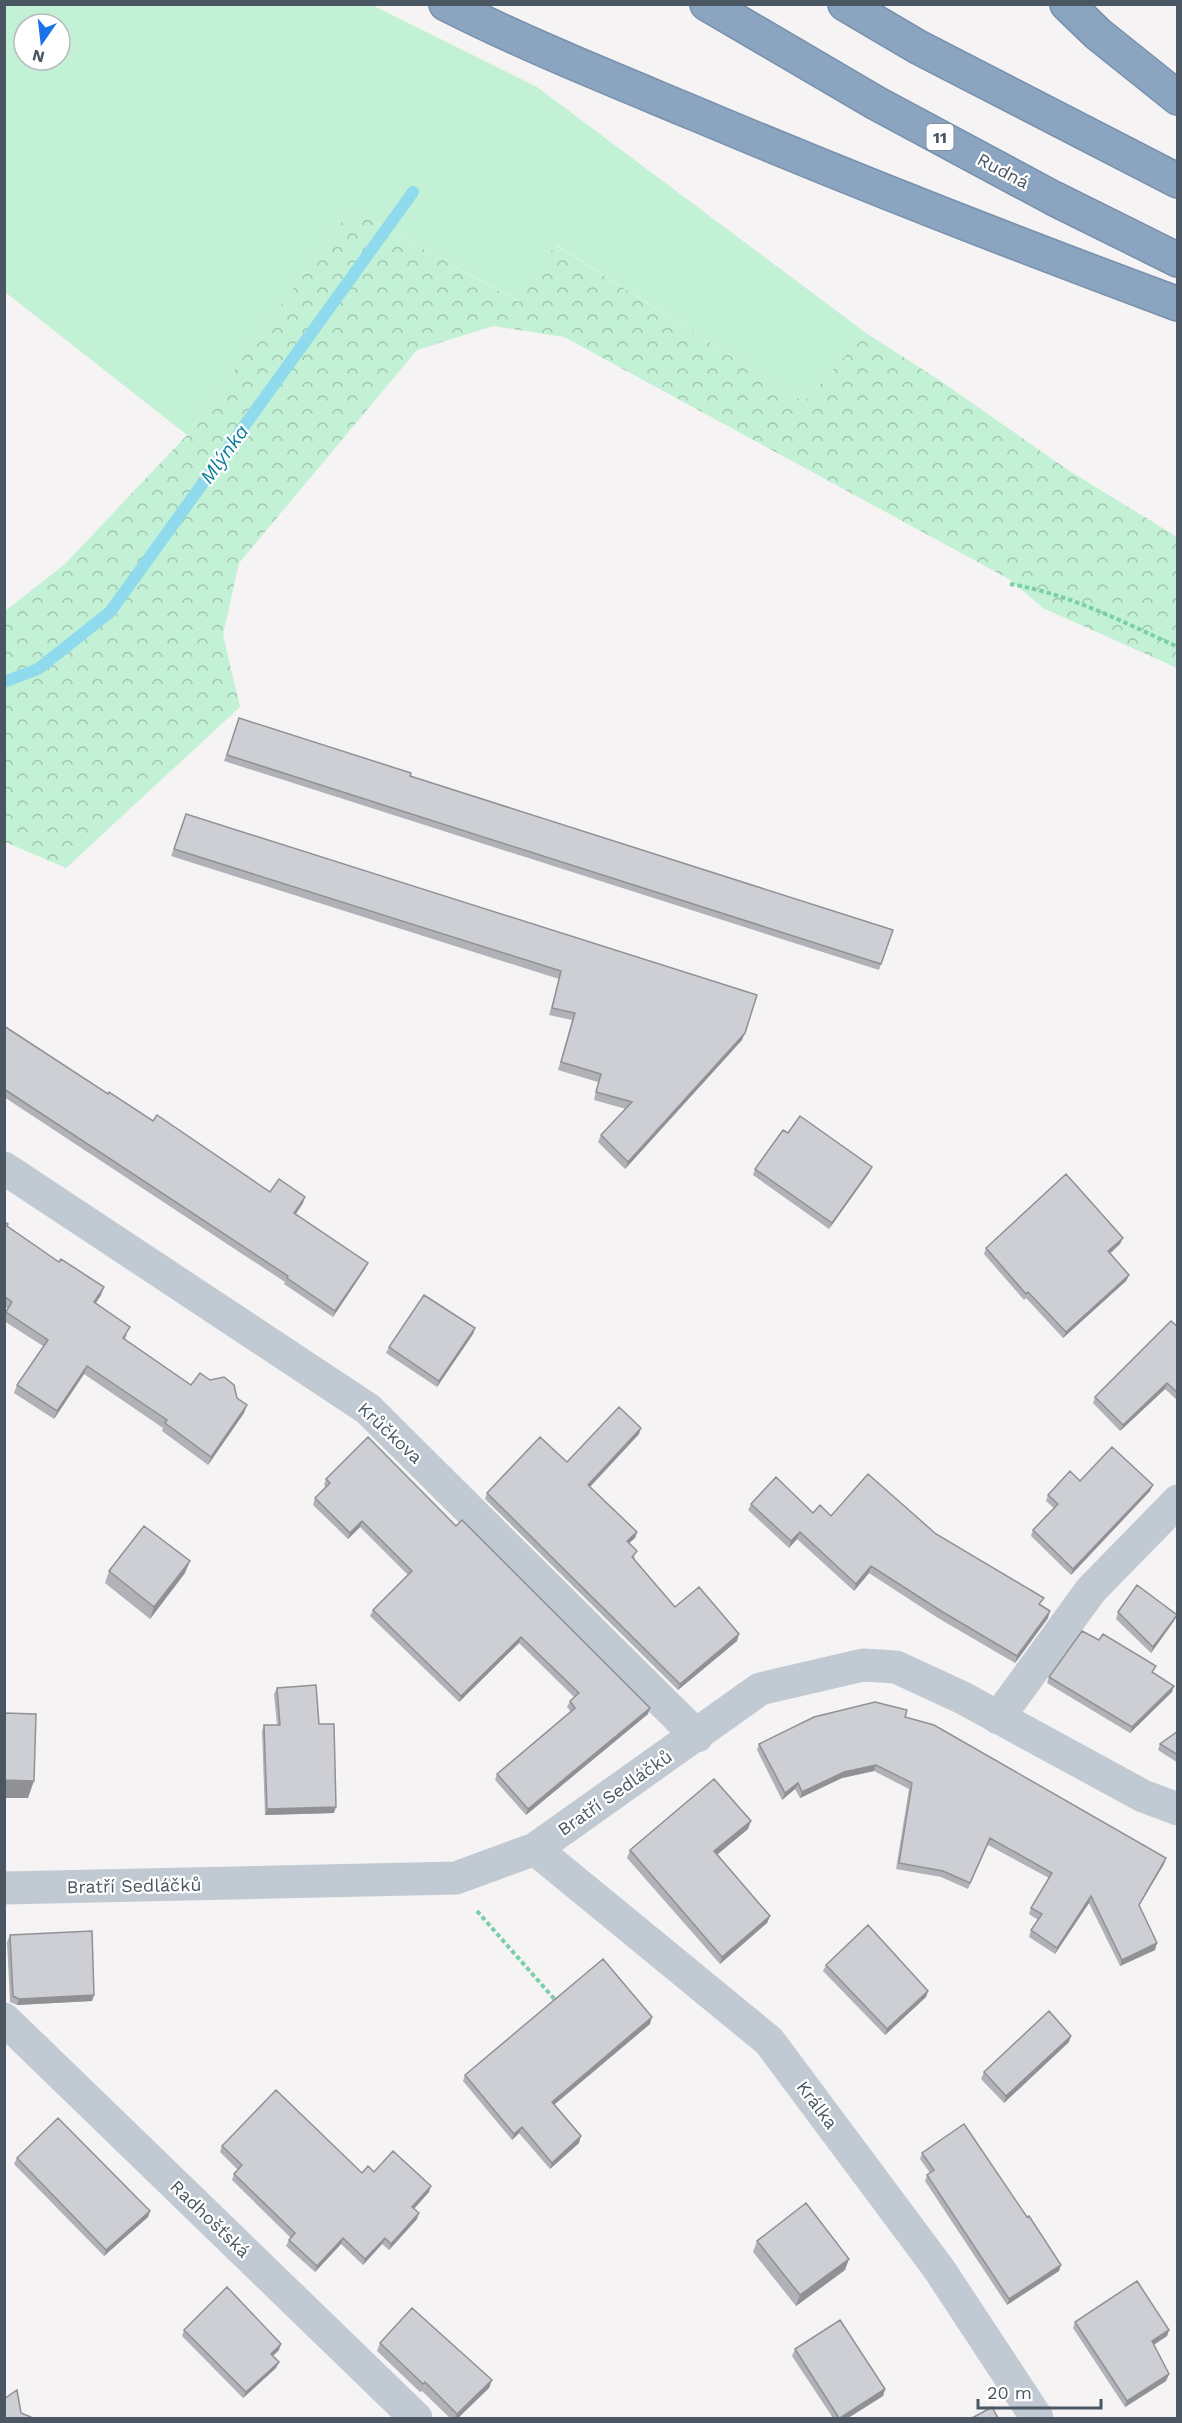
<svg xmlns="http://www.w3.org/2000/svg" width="1182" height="2423" font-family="'Work Sans',sans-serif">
<defs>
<pattern id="forest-crowns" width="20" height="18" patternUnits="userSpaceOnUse" patternTransform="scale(1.5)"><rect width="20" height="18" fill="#c3f1d5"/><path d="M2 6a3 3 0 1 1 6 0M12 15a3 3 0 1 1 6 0" fill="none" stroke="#a0c6b0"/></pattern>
</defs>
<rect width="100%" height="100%" fill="#f5f3f3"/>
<!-- green -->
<path fill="#c3f1d5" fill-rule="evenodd" d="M 4,5 L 372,5 L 537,87 L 866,333 L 804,402 L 556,245 L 520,302 L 351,209 L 187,435 L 5,292 ZM 24,24 L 60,24 L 60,60 L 24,60 Z"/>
<!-- forest -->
<path fill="url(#forest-crowns)" d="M 351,209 L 519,302 L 555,245 L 804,402 L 866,333 L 942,382 L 1068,470 L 1177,537 L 1177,668 L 1043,608 L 1009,579 L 564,337 L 493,326 L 417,350 L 239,563 L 223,635 L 240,707 L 66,868 L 5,842 L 5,611 L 64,565 L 187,435 Z"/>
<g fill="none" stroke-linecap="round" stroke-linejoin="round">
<!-- stream -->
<path stroke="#90daee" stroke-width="12" d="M 4,682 L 38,669 L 110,612 L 413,192"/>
<defs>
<path id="highway" d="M 446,4 C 527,45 612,79 696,114 C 855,181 1016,244 1178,304
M 707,4 L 876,103 L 1053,198 L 1178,260
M 845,4 L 918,47 L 1178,181
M 1067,4 L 1098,34 L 1178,98"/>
</defs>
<!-- highway casing -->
<use href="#highway" stroke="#7690ad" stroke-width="36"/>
<!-- path -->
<path stroke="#7ad0a6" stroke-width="4" stroke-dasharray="4.5 3" stroke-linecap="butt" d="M 1010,584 C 1070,594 1123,622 1178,647
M 477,1911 L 557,2002"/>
<!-- street -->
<path stroke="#c1cad2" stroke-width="33" d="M 4,1168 L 368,1409 L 697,1736
M 998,1718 L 1091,1590 L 1178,1501
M 535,1849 L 769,2041 L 939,2269 L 1037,2418
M 4,1888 L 456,1878 L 535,1849 L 760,1689 L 863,1665 L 896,1667 L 963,1698 L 1143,1796 L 1178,1809
M 4,2019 L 416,2418"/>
<!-- highway -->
<use href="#highway" stroke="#8ba5c1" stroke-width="33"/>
</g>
<!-- wall -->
<path fill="#b0b2b7" d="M 239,718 L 410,776 L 893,930 L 879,970 L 224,761 Z
M 186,814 L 742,1040 L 625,1169 L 598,1142 L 601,1135 L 626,1109 L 594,1100 L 598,1082 L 558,1070 L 572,1020 L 549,1015 L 559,979 L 171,856 Z
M 4,1026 L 108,1094 L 270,1192 L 303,1203 L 296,1214 L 365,1269 L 333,1317 L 284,1284 L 285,1282 L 4,1097 Z
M 788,1133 L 872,1167 L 869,1173 L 829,1229 L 753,1175 L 755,1169 Z
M 4,1222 L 7,1226 L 101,1295 L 96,1303 L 127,1335 L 125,1339 L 191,1385 L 237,1398 L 244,1413 L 208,1465 L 162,1431 L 163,1428 L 84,1374 L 54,1419 L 14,1393 L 17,1385 L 43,1346 L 4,1321 L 4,1316 L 8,1309 L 4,1306 Z
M 1120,1244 L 1110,1254 L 1129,1275 L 1126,1281 L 1063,1338 L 1026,1298 L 1024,1300 L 984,1254 L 986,1248 Z
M 1178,1327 L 1178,1401 L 1165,1389 L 1120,1431 L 1093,1403 L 1095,1397 Z
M 475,1328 L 473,1334 L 437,1387 L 386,1353 L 389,1347 Z
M 639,1434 L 590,1487 L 637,1532 L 635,1538 L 629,1543 L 635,1558 L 634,1559 L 675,1607 L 737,1641 L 678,1690 L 485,1499 L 487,1493 Z
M 326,1479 L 456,1526 L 648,1714 L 526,1815 L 495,1780 L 497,1774 L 571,1712 L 567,1707 L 570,1701 L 574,1697 L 519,1643 L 459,1702 L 370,1616 L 373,1610 L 408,1575 L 360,1527 L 348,1539 L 313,1505 L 315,1498 L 326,1487 L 324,1485 Z
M 1080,1481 L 1150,1491 L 1071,1575 L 1031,1536 L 1033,1530 L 1054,1508 L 1046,1501 L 1048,1495 Z
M 751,1504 L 813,1513 L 936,1534 L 1041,1606 L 1048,1618 L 1015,1663 L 938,1618 L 869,1573 L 854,1591 L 797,1539 L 789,1548 L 748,1510 Z
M 109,1571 L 185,1573 L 150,1619 L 105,1583 Z
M 1118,1612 L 1177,1615 L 1174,1621 L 1151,1653 L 1116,1619 Z
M 1099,1640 L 1153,1673 L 1172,1692 L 1130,1733 L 1047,1683 L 1049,1677 Z
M 277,1688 L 319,1724 L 334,1813 L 265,1815 L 262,1731 L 264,1725 L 277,1725 L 274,1694 Z
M 905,1717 L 1164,1864 L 1139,1906 L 1155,1950 L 1120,1966 L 1089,1903 L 1055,1954 L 1029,1937 L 1031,1930 L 1038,1920 L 1029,1914 L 1031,1908 L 1049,1878 L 988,1845 L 968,1889 L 941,1877 L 896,1869 L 909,1789 L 874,1771 L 842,1778 L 800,1798 L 795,1789 L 782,1800 L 757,1750 L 759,1744 Z
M 1178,1731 L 1178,1763 L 1158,1750 L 1160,1744 Z
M 748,1829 L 717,1854 L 770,1916 L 767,1923 L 720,1964 L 627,1858 L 630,1850 Z
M 10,1935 L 94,1995 L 92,2001 L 17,2005 L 10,2002 L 7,1942 Z
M 826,1965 L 928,1991 L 926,1997 L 885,2035 L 823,1971 Z
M 650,2024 L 554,2105 L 579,2143 L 550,2169 L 519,2133 L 512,2140 L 463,2081 L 465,2075 Z
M 1069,2042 L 1004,2103 L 981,2079 L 984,2072 Z
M 222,2146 L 362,2173 L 374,2172 L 429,2192 L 414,2209 L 417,2219 L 389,2250 L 382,2244 L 363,2265 L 341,2244 L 315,2272 L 286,2246 L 289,2240 L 291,2238 L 232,2180 L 234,2174 L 238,2170 L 220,2152 Z
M 922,2153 L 1059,2271 L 1007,2305 L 925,2181 L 927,2175 L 930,2173 L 920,2159 Z
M 17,2158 L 150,2211 L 148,2217 L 104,2256 L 14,2164 Z
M 757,2241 L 845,2270 L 796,2306 L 753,2252 Z
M 1075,2322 L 1169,2330 L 1167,2336 L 1154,2345 L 1169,2374 L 1166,2381 L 1125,2407 L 1073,2328 Z
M 184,2330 L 279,2350 L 273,2356 L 279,2362 L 276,2368 L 243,2398 L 182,2336 Z
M 380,2343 L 492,2380 L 489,2388 L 458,2418 L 450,2418 L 422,2391 L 420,2392 L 377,2351 Z
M 795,2349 L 885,2389 L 883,2396 L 848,2418 L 833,2418 L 792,2356 Z"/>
<!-- shaded-wall -->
<path fill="#909195" d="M 745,1033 L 742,1040 L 625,1169 L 628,1162 Z
M 872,1167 L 869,1173 L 829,1229 L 832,1223 Z
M 305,1197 L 303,1203 L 292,1219 L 294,1213 Z
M 1123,1238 L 1120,1244 L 1105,1257 L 1108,1251 Z
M 368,1263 L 365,1269 L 333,1317 L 335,1311 Z
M 1129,1275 L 1126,1281 L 1063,1338 L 1066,1332 Z
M 104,1287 L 101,1295 L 91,1310 L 94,1302 Z
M 475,1328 L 473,1334 L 437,1387 L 439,1381 Z
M 87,1366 L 84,1374 L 54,1419 L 57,1411 Z
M 1167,1383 L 1165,1389 L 1120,1431 L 1123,1425 Z
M 247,1405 L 244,1413 L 208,1465 L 211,1457 Z
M 641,1428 L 639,1434 L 586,1491 L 588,1485 Z
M 1153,1485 L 1150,1491 L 1071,1575 L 1073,1569 Z
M 362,1521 L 360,1527 L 348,1539 L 350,1533 Z
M 637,1532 L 635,1538 L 625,1547 L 627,1541 Z
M 800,1532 L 797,1539 L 789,1548 L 791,1541 Z
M 190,1561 L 185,1573 L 150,1619 L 154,1607 Z
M 871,1566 L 869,1573 L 854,1591 L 856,1584 Z
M 1050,1611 L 1048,1618 L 1015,1663 L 1017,1656 Z
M 1177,1615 L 1174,1621 L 1151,1653 L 1153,1647 Z
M 739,1634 L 737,1641 L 678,1690 L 680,1684 Z
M 521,1637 L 519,1643 L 459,1702 L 461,1696 Z
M 1174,1686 L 1172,1692 L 1130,1733 L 1132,1727 Z
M 650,1708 L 648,1714 L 526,1815 L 528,1809 Z
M 876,1765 L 874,1771 L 842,1778 L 800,1798 L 802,1792 L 844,1772 Z
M 4,1780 L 34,1781 L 28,1798 L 4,1798 Z
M 798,1783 L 795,1789 L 782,1800 L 785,1793 Z
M 336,1807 L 334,1813 L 265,1815 L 267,1809 Z
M 751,1821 L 748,1829 L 712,1859 L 714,1851 Z
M 1166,1858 L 1164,1864 L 1136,1911 L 1139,1905 Z
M 1091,1896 L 1089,1903 L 1055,1954 L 1057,1948 Z
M 770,1916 L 767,1923 L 720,1964 L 722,1957 Z
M 1157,1943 L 1155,1950 L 1120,1966 L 1122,1960 Z
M 928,1991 L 926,1997 L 885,2035 L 887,2029 Z
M 94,1995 L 92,2001 L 17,2005 L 19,1999 Z
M 652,2017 L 650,2024 L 550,2108 L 552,2102 Z
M 1071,2036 L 1069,2042 L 1004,2103 L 1006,2096 Z
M 522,2127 L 519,2133 L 512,2140 L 514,2134 Z
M 581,2136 L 579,2143 L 550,2169 L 552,2163 Z
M 431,2186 L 429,2192 L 410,2213 L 412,2207 Z
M 150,2211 L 148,2217 L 104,2256 L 106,2250 Z
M 419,2213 L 417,2219 L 389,2250 L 391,2244 Z
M 343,2238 L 341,2244 L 315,2272 L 317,2266 Z
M 385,2238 L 382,2244 L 363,2265 L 365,2259 Z
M 849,2259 L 845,2270 L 796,2306 L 800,2295 Z
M 1061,2265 L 1059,2271 L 1007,2305 L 1009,2299 Z
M 1169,2330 L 1167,2336 L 1150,2347 L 1152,2341 Z
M 281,2344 L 279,2350 L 268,2360 L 271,2354 Z
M 279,2362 L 276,2368 L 243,2398 L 246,2392 Z
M 1169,2374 L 1166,2381 L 1125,2407 L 1127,2401 Z
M 492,2380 L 489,2388 L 458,2418 L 455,2418 L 457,2414 Z
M 885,2389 L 883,2396 L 848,2418 L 840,2418 Z"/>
<!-- building -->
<path fill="#cdcfd5" stroke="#909195" stroke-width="1.5" d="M 239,718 L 411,773 L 410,776 L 893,930 L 881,964 L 227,755 Z
M 186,814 L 757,995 L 745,1033 L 628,1162 L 601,1135 L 632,1102 L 596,1092 L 601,1074 L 561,1062 L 575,1013 L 552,1008 L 561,971 L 174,849 Z
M 4,1026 L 108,1094 L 109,1092 L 153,1121 L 157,1115 L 270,1192 L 279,1179 L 305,1197 L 294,1213 L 368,1263 L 335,1311 L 287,1278 L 288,1276 L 4,1089 Z
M 800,1116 L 872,1167 L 832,1223 L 755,1169 L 783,1130 L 788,1133 Z
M 1066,1174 L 1123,1238 L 1108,1251 L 1129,1275 L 1066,1332 L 1028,1292 L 1026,1294 L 986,1248 Z
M 4,1222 L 8,1224 L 7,1226 L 59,1262 L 61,1259 L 104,1287 L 94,1302 L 130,1327 L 123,1338 L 191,1385 L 200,1373 L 210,1380 L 224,1377 L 234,1385 L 237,1398 L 247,1405 L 211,1457 L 165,1423 L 167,1420 L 87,1366 L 57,1411 L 17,1385 L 48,1340 L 6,1312 L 12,1302 L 4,1296 Z
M 424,1295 L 475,1328 L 439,1381 L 389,1347 Z
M 1171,1321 L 1178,1327 L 1178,1393 L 1167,1383 L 1123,1425 L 1095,1397 Z
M 619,1407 L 641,1428 L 588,1485 L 637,1532 L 627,1541 L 637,1551 L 632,1557 L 675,1607 L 699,1587 L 739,1634 L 680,1684 L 487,1493 L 540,1437 L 567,1462 Z
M 368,1437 L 456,1526 L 462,1520 L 650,1708 L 528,1809 L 497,1774 L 575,1708 L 570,1701 L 579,1693 L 521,1637 L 461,1696 L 373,1610 L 412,1571 L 362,1521 L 350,1533 L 315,1498 L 330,1483 L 326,1479 Z
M 1112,1447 L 1153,1485 L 1073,1569 L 1033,1530 L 1058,1504 L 1048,1495 L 1070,1471 L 1080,1481 Z
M 868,1474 L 936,1534 L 1044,1598 L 1039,1604 L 1050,1611 L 1017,1656 L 941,1611 L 871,1566 L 856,1584 L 800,1532 L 791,1541 L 751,1504 L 776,1477 L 813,1513 L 820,1505 L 831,1516 Z
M 144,1526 L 190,1561 L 154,1607 L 109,1571 Z
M 1137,1585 L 1177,1615 L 1153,1647 L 1118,1612 Z
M 1082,1631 L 1099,1640 L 1103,1634 L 1156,1666 L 1152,1672 L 1174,1686 L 1132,1727 L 1049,1677 Z
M 316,1685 L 319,1724 L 334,1724 L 336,1807 L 267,1809 L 264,1725 L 280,1725 L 277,1688 Z
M 875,1702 L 907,1710 L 905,1717 L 934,1725 L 1166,1858 L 1139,1905 L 1157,1943 L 1122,1960 L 1091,1896 L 1057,1948 L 1031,1930 L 1042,1914 L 1031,1908 L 1052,1873 L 990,1838 L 970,1883 L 943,1871 L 899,1863 L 912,1783 L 876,1765 L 844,1772 L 802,1792 L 798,1783 L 785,1793 L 759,1744 L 814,1717 Z
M 4,1713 L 36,1714 L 34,1781 L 4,1780 Z
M 1178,1731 L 1178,1755 L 1160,1744 Z
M 714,1779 L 751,1821 L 714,1851 L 770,1916 L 722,1957 L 630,1850 Z
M 868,1925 L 928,1991 L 887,2029 L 826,1965 Z
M 92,1931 L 94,1995 L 19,1999 L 13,1996 L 10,1935 Z
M 603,1959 L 652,2017 L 552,2102 L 581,2136 L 552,2163 L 522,2127 L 514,2134 L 465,2075 Z
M 1049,2011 L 1071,2036 L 1006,2096 L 984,2072 Z
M 276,2090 L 362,2173 L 368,2166 L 374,2172 L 393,2151 L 431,2186 L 412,2207 L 419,2213 L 391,2244 L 385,2238 L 365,2259 L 343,2238 L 317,2266 L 289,2240 L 295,2233 L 234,2174 L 242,2165 L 222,2146 Z
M 58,2118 L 150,2211 L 106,2250 L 17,2158 Z
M 964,2124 L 1027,2217 L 1029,2216 L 1061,2265 L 1009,2299 L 927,2175 L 934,2170 L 922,2153 Z
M 806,2203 L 849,2259 L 800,2295 L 757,2241 Z
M 1137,2281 L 1169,2330 L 1152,2341 L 1169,2374 L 1127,2401 L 1075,2322 Z
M 227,2287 L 281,2344 L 271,2354 L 279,2362 L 246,2392 L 184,2330 Z
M 412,2308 L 492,2380 L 457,2414 L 425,2382 L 423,2384 L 380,2343 Z
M 840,2320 L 885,2389 L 840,2418 L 839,2418 L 795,2349 Z
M 17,2390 L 21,2413 L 33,2418 L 4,2418 L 4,2399 Z
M 992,2407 L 998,2418 L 972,2418 Z"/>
<g text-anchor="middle" stroke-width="4.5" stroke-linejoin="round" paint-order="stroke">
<!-- shield labels -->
<rect fill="#fff" stroke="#808990" stroke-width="1.5" x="926.5" y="124" width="27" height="26" rx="4.5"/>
<g font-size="16" font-weight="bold" fill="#4a5661">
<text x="940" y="143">11</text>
</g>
<!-- street labels -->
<g font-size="18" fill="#4a5661" stroke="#fff">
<text transform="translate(1003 171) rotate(28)" y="6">Rudná</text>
<text transform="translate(390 1433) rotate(43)" y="6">Krůčkova</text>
<text transform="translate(615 1793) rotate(-35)" y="6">Bratří Sedláčků</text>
<text transform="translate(134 1886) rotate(-1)" y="6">Bratří Sedláčků</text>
<text transform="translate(817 2105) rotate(53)" y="6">Králka</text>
<text transform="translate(210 2219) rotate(44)" y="6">Radhošťská</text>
</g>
<!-- water labels -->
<g font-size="20" font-style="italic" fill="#0c7c9b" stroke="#fff">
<text transform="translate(224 454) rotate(-54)" y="7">Mlýnka</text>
</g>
</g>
<!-- border -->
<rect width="1182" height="2423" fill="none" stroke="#4a5661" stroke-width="12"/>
<!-- north arrow -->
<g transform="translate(42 42) rotate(194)"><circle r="28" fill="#ffffff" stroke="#b7bbc0" stroke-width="1.5"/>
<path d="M0-4.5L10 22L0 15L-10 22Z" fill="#1a73e8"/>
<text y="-9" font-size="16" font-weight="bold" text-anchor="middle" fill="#4a5661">N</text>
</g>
<!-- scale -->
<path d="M978 2399v9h123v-9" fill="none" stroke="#4a5661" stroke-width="3"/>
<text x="987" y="2399" font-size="18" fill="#4a5661" stroke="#ffffff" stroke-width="4.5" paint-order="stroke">20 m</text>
</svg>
